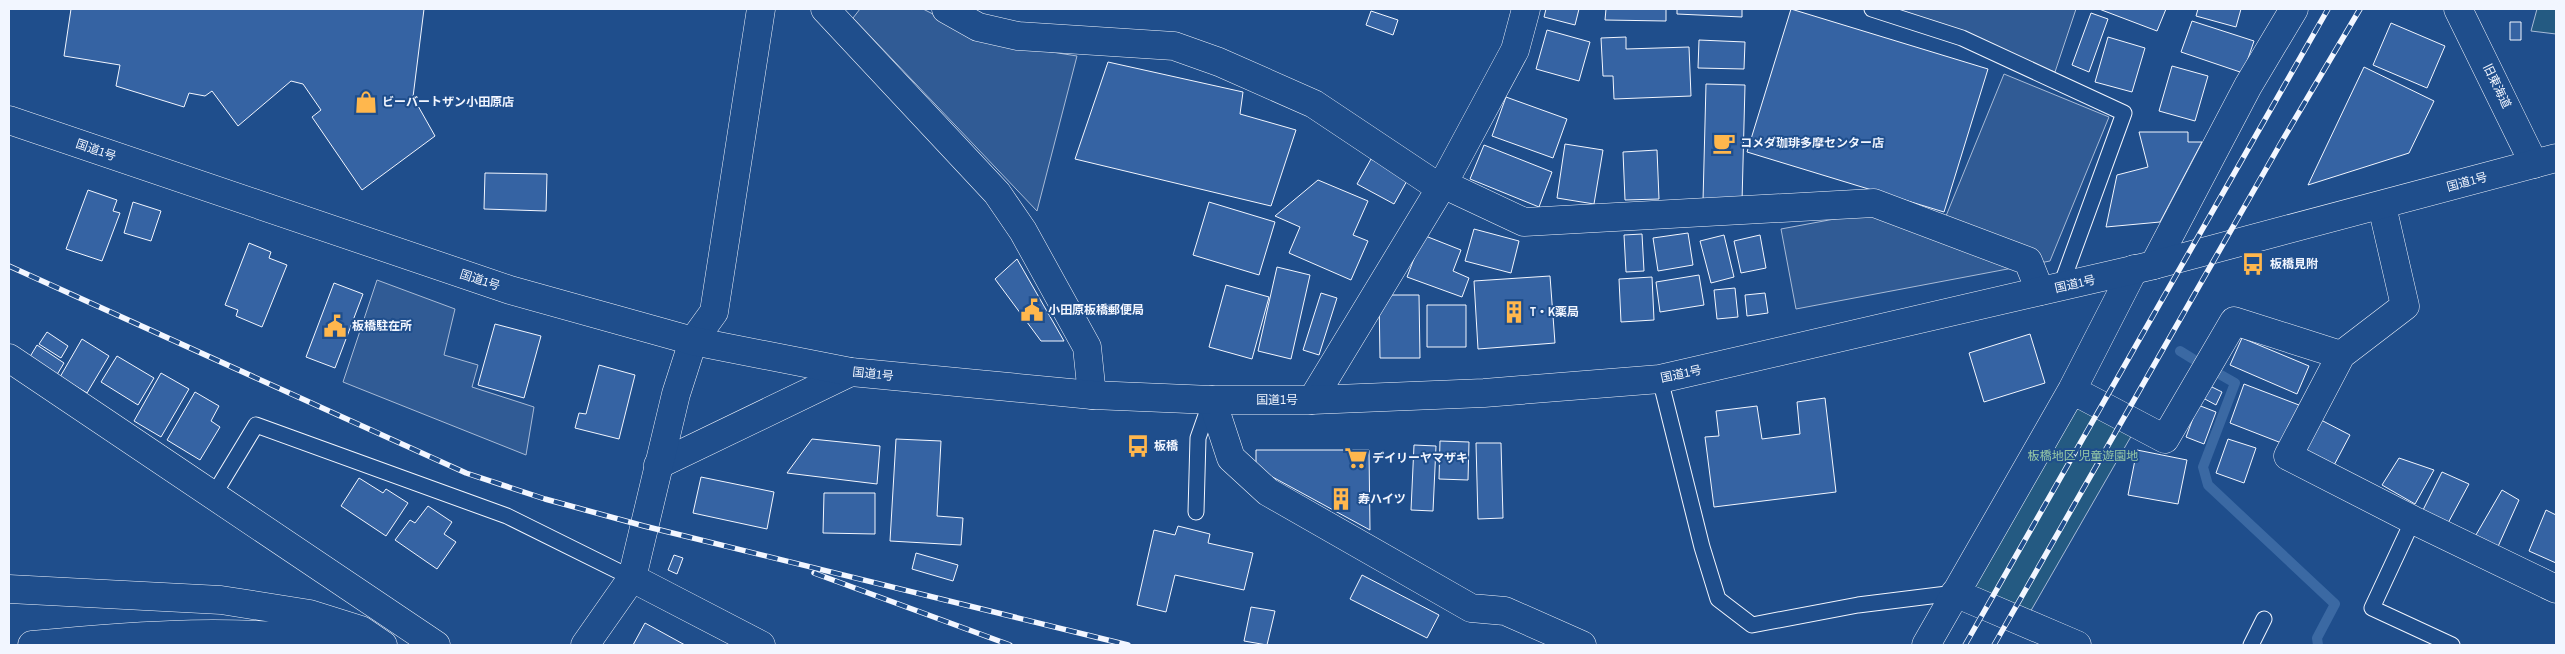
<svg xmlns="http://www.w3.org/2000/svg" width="2565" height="654" font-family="'Archivo Narrow','Noto Sans JP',sans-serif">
<rect width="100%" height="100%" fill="#1f4e8c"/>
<!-- green -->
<path fill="#245a82" stroke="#a8bbd7" d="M 2537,9 L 2556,9 L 2556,34 L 2531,31 Z
M 2077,404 L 2133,433 L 2029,614 L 1970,589 Z"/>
<!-- parking -->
<path fill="#305b95" stroke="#a8bbd7" d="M 860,9 L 923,9 L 988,42 L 1077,56 L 1037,211 L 853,18 Z
M 1865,9 L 2076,9 L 2055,72 Z
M 2004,74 L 2109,117 L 2050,261 L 1796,309 L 1781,229 L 1872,212 L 1937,238 Z
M 377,280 L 455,309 L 444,355 L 478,365 L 472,387 L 534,407 L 526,455 L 343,382 Z"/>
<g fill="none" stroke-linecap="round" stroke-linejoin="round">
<!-- stream -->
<path stroke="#3b69a3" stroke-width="10" d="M 2180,351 L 2193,359
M 2221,375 L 2235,383 L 2203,467 L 2208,485 L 2335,604 L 2317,638 L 2318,645"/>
</g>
<!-- building -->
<path fill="#3563a3" stroke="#f2f6ff" d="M 71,9 L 424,9 L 413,97 L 435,136 L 362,190 L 312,117 L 321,110 L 303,84 L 291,81 L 238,126 L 212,91 L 205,96 L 189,93 L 184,107 L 116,86 L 120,65 L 64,56 Z
M 1546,9 L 1579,9 L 1575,25 L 1544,17 Z
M 1606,9 L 1666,9 L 1666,21 L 1605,20 Z
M 1677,9 L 1742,9 L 1742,17 L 1677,14 Z
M 1791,9 L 1988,69 L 1944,212 L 1747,152 Z
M 2099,9 L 2166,9 L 2157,31 Z
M 2198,9 L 2241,9 L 2236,27 L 2196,16 Z
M 1371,11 L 1398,20 L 1393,35 L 1366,25 Z
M 2091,13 L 2108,19 L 2089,72 L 2072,65 Z
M 2192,21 L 2254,41 L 2243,73 L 2181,52 Z
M 2510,22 L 2521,22 L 2521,40 L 2510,40 Z
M 2391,23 L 2445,46 L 2427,88 L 2373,65 Z
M 1547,30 L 1590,42 L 1579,81 L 1536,69 Z
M 1626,37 L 1626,49 L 1689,47 L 1691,96 L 1614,99 L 1613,76 L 1603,76 L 1601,38 Z
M 2108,37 L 2145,48 L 2132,92 L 2095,82 Z
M 1699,40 L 1745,42 L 1744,69 L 1698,68 Z
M 1108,62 L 1243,92 L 1240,114 L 1296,130 L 1271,206 L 1075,159 Z
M 2172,66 L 2208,76 L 2195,121 L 2159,111 Z
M 2364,67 L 2434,101 L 2409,153 L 2308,185 Z
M 1706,84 L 1745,85 L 1742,202 L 1703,201 Z
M 1506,97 L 1567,119 L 1553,158 L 1492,136 Z
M 2139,132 L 2188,132 L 2188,142 L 2202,142 L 2160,222 L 2106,227 L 2117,175 L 2148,167 Z
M 1565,144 L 1603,150 L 1594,204 L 1557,198 Z
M 1484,145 L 1552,172 L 1539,207 L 1470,179 Z
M 1657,150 L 1659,199 L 1625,200 L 1623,152 Z
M 1371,159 L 1408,179 L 1394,204 L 1357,184 Z
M 485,173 L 547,174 L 546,211 L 484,209 Z
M 1318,180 L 1368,201 L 1353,235 L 1368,241 L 1351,280 L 1289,253 L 1300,227 L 1275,216 Z
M 88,190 L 117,200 L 113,211 L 120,213 L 102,261 L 66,249 Z
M 133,202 L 161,211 L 151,241 L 124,233 Z
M 1209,202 L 1275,222 L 1259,275 L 1193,255 Z
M 1474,229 L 1519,241 L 1511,273 L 1465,261 Z
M 1688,233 L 1693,265 L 1658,271 L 1653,238 Z
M 1642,234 L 1644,271 L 1626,272 L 1624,235 Z
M 1423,235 L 1461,250 L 1453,271 L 1469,278 L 1462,297 L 1407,277 Z
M 1724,235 L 1734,277 L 1711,283 L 1700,241 Z
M 1760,235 L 1766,268 L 1741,273 L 1734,241 Z
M 249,243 L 271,252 L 269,258 L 287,265 L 262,327 L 236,316 L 238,310 L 225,305 Z
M 1017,259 L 1064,341 L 1041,341 L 995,279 Z
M 1277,267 L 1310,275 L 1291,359 L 1258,351 Z
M 1699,275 L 1704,305 L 1660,312 L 1656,282 Z
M 1550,276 L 1555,343 L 1478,349 L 1474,281 Z
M 1652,277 L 1654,320 L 1621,322 L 1619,279 Z
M 334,283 L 363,294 L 335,368 L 306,357 Z
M 1226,285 L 1269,297 L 1252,359 L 1209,347 Z
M 1735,288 L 1738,317 L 1717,319 L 1714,290 Z
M 1321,293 L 1337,298 L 1319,355 L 1303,350 Z
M 1765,293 L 1768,313 L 1747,316 L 1745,295 Z
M 1379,295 L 1419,295 L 1420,358 L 1380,358 Z
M 1427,305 L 1466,305 L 1466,347 L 1427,347 Z
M 495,324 L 541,336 L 524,398 L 478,385 Z
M 47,332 L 68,346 L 61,358 L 39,344 Z
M 2030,334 L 2045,383 L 1984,402 L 1969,353 Z
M 2242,338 L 2309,366 L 2297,394 L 2230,365 Z
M 82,339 L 109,356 L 87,393 L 60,377 Z
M 37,345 L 64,363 L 55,378 L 28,360 Z
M 117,356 L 154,378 L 138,405 L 101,382 Z
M 599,365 L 635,375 L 619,439 L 575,428 L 579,413 L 586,414 Z
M 161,373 L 189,389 L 161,437 L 134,421 Z
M 2244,384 L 2299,405 L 2284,444 L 2230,423 Z
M 2210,386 L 2222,392 L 2216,405 L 2203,398 Z
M 195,392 L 219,406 L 211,421 L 220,427 L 200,460 L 167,440 Z
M 1825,398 L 1836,492 L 1714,507 L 1705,437 L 1719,436 L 1716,411 L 1757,406 L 1762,439 L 1800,434 L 1797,402 Z
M 2198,405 L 2216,412 L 2204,444 L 2186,437 Z
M 2321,420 L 2350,435 L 2332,469 L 2303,455 Z
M 812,439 L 880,446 L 877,484 L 787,473 Z
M 896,439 L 941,441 L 937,516 L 963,518 L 961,545 L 890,541 Z
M 2228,439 L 2256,448 L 2244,483 L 2216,473 Z
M 1440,441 L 1469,442 L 1468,480 L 1439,479 Z
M 1476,443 L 1501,443 L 1503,518 L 1478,519 Z
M 1414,445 L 1436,446 L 1433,511 L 1411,510 Z
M 1256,450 L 1369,450 L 1370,530 L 1256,468 Z
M 2137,450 L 2187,460 L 2178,504 L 2128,495 Z
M 2399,458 L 2434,470 L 2415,504 L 2382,485 Z
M 2442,472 L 2469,484 L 2447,525 L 2423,510 Z
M 701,477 L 774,492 L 767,529 L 693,513 Z
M 359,478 L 383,493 L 386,489 L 408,503 L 386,536 L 341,506 Z
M 2502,490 L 2519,500 L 2496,551 L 2473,540 Z
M 824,493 L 875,493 L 875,534 L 823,533 Z
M 428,506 L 452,522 L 444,534 L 456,542 L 437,569 L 395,540 L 410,520 L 415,523 Z
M 2546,510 L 2556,515 L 2556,563 L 2529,551 Z
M 1178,526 L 1210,534 L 1208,543 L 1253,553 L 1244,590 L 1175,575 L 1166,612 L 1137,605 L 1154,530 L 1175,535 Z
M 916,553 L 958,565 L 953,581 L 912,569 Z
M 674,555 L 683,558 L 677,574 L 668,570 Z
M 1362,575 L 1439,615 L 1427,638 L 1350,599 Z
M 1251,607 L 1275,611 L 1267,645 L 1244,641 Z
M 645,623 L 685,645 L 633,645 Z"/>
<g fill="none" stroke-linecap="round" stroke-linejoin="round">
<defs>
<path id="service" d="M 1872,9 L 1962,38 L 2124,113 L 2060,288
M 1660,379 L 1702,547 L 1718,599 L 1752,625 L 1858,605 L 1955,593
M 213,496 L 256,425 L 507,516 L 632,578
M 1196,512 L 1198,438 L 1211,401
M 2413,520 L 2372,608 L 2452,645
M 2251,645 L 2264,619"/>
<path id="minor" d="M 825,9 L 997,193 L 1023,231 L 1087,347 L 1092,395
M 946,9 L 978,27 L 1018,36 L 1174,46 L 1219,62 L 1314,104 L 1440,188
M 1443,184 L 1524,222 L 1874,203 L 2028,261 L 2040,291
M 2382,206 L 2405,306 L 2341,355 L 2288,456 L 2413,520 L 2556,589
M 2154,265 L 2248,86 L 2294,9
M 693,341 L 714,312 L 761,9
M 9,358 L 436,645
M 2072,390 L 2165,439 L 2234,321 L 2341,355
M 1212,400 L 1231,458 L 1268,492 L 1471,608 L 1505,611 L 1582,645
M 1312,400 L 1443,184 L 1515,50 L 1526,9
M 658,465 L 851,372
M 1955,593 L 2077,645
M 1926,645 L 2072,390 L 2134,269"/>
<path id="tertiary" d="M 2458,9 L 2534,164
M 632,578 L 761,645
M 585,645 L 632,578 L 676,394 L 693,341"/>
<path id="trunk" d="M 9,120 L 510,290 L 693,341 L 851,372 L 1092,395 L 1212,400 L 1312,400 L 1484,393 L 1660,379 L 2154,265 L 2556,158"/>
<path id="motorway" d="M 9,589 L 221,600 L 310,614 L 361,630 L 383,645
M 32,645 C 137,635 245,626 350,645"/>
</defs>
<!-- service casing -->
<use href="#service" stroke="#f2f6ff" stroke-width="17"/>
<!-- minor casing -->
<use href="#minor" stroke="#f2f6ff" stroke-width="29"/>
<!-- tertiary casing -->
<use href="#tertiary" stroke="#f2f6ff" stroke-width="29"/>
<!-- trunk casing -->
<use href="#trunk" stroke="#f2f6ff" stroke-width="29"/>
<!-- motorway casing -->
<use href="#motorway" stroke="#f2f6ff" stroke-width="29"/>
<!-- service -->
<use href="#service" stroke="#1f4e8c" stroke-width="15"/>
<!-- minor -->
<use href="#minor" stroke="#1f4e8c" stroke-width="28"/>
<!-- tertiary -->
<use href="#tertiary" stroke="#1f4e8c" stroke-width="28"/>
<!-- trunk -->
<use href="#trunk" stroke="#1f4e8c" stroke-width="28"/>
<!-- motorway -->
<use href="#motorway" stroke="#1f4e8c" stroke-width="28"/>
<defs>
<path id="rail" d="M 9,266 L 466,473 L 545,499 L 644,526 L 1128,645
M 814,573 L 1010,645
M 1965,645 L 2328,9
M 1994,645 L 2282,141 L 2360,9"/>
</defs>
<!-- rail casing -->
<use href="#rail" stroke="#f2f6ff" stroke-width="5.5"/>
<!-- rail -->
<use href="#rail" stroke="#1f4e8c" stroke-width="4" stroke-dasharray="11" stroke-linecap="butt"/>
</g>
<!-- icons -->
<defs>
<symbol id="shop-bare" viewBox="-9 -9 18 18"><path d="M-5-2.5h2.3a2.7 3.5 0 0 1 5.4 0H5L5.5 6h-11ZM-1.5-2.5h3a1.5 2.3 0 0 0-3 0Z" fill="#ffb74d" stroke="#1f4e8c" stroke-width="2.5" paint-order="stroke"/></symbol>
<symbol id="cafe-bare" viewBox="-9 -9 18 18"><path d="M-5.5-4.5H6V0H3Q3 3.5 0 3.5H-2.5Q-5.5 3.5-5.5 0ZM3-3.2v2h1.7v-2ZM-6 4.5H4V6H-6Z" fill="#ffb74d" stroke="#1f4e8c" stroke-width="2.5" paint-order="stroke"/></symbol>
<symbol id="bus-bare" viewBox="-9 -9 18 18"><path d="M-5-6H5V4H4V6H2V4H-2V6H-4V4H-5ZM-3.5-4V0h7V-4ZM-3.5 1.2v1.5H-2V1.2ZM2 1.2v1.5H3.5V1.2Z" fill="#ffb74d" stroke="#1f4e8c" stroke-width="2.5" paint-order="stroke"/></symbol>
<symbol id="civic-bare" viewBox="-9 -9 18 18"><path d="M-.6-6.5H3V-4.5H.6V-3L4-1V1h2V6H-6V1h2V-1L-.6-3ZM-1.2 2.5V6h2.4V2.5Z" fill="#ffb74d" stroke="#1f4e8c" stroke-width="2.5" paint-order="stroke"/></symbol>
<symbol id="building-bare" viewBox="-9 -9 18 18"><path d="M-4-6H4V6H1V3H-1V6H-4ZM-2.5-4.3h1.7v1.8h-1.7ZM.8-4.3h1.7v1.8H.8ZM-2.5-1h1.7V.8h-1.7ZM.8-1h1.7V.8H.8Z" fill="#ffb74d" stroke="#1f4e8c" stroke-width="2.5" paint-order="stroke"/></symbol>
<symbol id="supermarket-bare" viewBox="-9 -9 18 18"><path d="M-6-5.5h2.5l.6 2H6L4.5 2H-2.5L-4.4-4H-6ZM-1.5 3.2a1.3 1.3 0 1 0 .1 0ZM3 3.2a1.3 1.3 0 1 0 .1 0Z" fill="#ffb74d" stroke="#1f4e8c" stroke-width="2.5" paint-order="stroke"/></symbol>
</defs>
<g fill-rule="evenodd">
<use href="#shop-bare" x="350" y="86" width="32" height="32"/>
<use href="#cafe-bare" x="1708" y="127" width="32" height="32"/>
<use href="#bus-bare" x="2237" y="248" width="32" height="32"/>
<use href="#civic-bare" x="1016" y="294" width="32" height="32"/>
<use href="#building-bare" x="1498" y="296" width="32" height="32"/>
<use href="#civic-bare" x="319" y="310" width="32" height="32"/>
<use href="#bus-bare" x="1122" y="430" width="32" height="32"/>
<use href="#supermarket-bare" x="1340" y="442" width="32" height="32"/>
<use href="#building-bare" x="1325" y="483" width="32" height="32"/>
</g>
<g text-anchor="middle" stroke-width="4" stroke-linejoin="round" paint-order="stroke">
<!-- street labels -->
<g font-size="12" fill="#f2f6ff" stroke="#1f4e8c">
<text transform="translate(2497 86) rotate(64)" y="4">旧東海道</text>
<text transform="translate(96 150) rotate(19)" y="4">国道1号</text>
<text transform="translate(2467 182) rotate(-15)" y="4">国道1号</text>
<text transform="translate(480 280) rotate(18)" y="4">国道1号</text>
<text transform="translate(2075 284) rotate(-13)" y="4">国道1号</text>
<text transform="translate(873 374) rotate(6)" y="4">国道1号</text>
<text transform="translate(1681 374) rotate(-12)" y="4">国道1号</text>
<text x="1277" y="404">国道1号</text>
</g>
<!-- poi labels -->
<g font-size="12" font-weight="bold" fill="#f2f6ff" stroke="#1f4e8c" text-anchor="start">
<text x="382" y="106">ビーバートザン小田原店</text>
<text x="1740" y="147">コメダ珈琲多摩センター店</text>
<text x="2270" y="268">板橋見附</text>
<text x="1048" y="314">小田原板橋郵便局</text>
<text x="1530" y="316">T・K薬局</text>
<text x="352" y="330">板橋駐在所</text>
<text x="1154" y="450">板橋</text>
<text x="1372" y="462">デイリーヤマザキ</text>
<text x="1358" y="503">寿ハイツ</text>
</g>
<!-- park labels -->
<g font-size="12" fill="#97c8a6" stroke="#1f4e8c">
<text x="2083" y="460">板橋地区 児童遊園地</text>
</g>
</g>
<!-- border -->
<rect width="2565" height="654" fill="none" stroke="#f2f6ff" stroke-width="20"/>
</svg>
